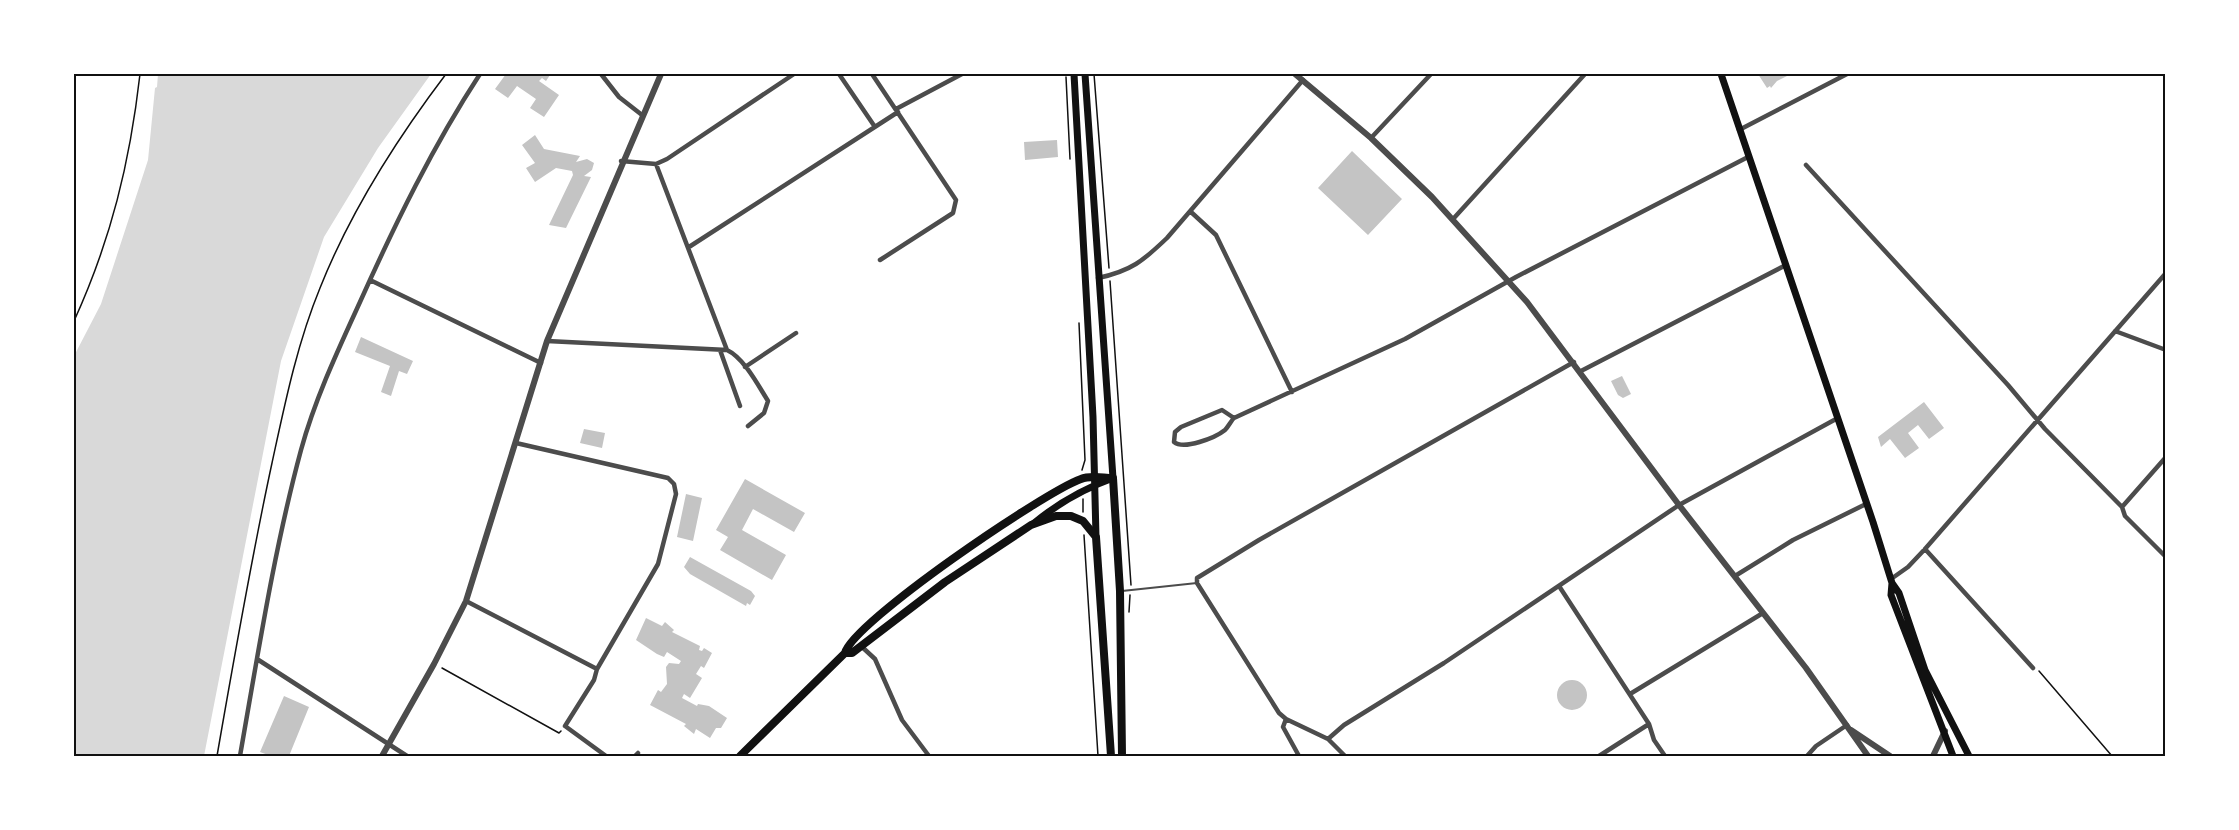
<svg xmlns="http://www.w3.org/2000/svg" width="2239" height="830" font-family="'IBM Plex Serif',serif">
<rect width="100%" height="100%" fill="#fff"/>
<!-- water -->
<path fill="#d9d9d9" d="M 158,74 L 431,74 L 378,148 L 324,237 L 281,361 L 204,756 L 74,756 L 74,356 L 101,304 L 148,160 L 155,88 L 157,87 Z"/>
<!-- building -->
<path fill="#c4c4c4" d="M 506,74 L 550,75 L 546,81 L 542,78 L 539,81 L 559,95 L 544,117 L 530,108 L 536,99 L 517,86 L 508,98 L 495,89 Z
M 1758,74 L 1791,74 L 1777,81 L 1771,88 L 1770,86 L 1767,88 Z
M 535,135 L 544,149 L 580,156 L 576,162 L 587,159 L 594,163 L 592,170 L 584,176 L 591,177 L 566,228 L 549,225 L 573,175 L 572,171 L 556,168 L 535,182 L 526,168 L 535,163 L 522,145 Z
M 1057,140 L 1058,157 L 1025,160 L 1024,142 Z
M 1352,151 L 1402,199 L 1368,235 L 1318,188 Z
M 361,337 L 413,361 L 407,374 L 399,371 L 391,396 L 381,392 L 390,366 L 355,352 Z
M 1622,376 L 1631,394 L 1623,398 L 1618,395 L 1611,381 Z
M 1924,402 L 1944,428 L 1929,439 L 1918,425 L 1908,433 L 1919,448 L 1905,458 L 1890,439 L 1881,447 L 1878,437 Z
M 584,429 L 605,433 L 602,448 L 580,443 Z
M 745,479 L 805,513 L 794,532 L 753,509 L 742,530 L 786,555 L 772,580 L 720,550 L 728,537 L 716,530 Z
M 686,494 L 702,498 L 693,541 L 677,537 Z
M 690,557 L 751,591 L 755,596 L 750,605 L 747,603 L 746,606 L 690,574 L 684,567 Z
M 646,618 L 662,626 L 665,622 L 674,630 L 672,632 L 700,646 L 699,650 L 702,651 L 704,648 L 712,653 L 704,668 L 701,666 L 696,674 L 702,678 L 690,698 L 684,694 L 682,698 L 697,706 L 698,704 L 709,706 L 727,718 L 721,728 L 716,728 L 710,738 L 696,729 L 694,734 L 684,726 L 686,724 L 650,705 L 658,690 L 661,692 L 667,684 L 666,667 L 669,663 L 679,664 L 681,661 L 667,652 L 664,657 L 657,654 L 636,640 Z
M1557 695a15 15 0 1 1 30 0a15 15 0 1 1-30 0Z
M 284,696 L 309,707 L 289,756 L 271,756 L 260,752 Z"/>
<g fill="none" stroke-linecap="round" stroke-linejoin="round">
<!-- path -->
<path stroke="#111" stroke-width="1.5" d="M 1094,74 L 1109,268
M 1066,77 L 1070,159
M 1110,281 L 1131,585
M 74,321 C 111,240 130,162 140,74
M 1079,323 L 1085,460 L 1082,470
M 1083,499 L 1083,512
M 1084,535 L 1098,756
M 1129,612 L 1130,595
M 442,668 L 559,733 L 561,731
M 2039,671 L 2112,756
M 217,756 C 234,658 251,560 272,463 C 285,403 297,344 320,288 C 351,210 396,140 446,74"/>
<!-- service -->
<path stroke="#4c4c4c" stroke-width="2" d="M 1122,591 L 1197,583"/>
<!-- minor -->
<path stroke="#4c4c4c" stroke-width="4.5" d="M 601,74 L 619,97 L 642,115
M 839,74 L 875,127
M 872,74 L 956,200 L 953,213 L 880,260
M 896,109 L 962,74
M 1739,130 L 1847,74
M 1371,138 L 1431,74
M 621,161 L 656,164 L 667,159 L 794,74
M 656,164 L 727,350 C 744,358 758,385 768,401 L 764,413 L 748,426
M 1806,165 L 2008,385 L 2045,429 L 2122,507 L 2125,516 L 2166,557
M 1191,212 L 1216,235 L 1292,392
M 1454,218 L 1585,74
M 689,247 L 898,112
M 1098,278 C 1131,271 1143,261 1167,238 L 1303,80
M 370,280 L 541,363
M 2115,331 L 2166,350
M 547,341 L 727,350
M 720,350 L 740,406
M 745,367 L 796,333
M 1581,371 L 1786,265
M 1222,410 L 1234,418 C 1231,421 1228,427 1225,430 C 1215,438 1184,450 1174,442 L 1175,432 L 1181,427 Z
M 1234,418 L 1405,339 L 1516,277 L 1748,157
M 2122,507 L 2166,457
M 1925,549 L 2033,668
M 1735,576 L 1793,540 L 1866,504
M 1891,579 L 1908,567 L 1925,549 L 2166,273
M 1559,586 L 1649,724 L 1654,740 L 1665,756
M 466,601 L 597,669 L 658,564 L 676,494 L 674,484 L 668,478 L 516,443
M 861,646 L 875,659 L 902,720 L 929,756
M 257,659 L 407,756
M 597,669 L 594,680 L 565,726 L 606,756
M 1630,694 L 1763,613
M 1286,719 L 1283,727 L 1299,756
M 1328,739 L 1344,725 L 1444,663 L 1679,505 L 1836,419
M 240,756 C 258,654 274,550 301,450 C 315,399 338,350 360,302 C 395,224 433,146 480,74
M 635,756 L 638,753
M 1345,756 L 1328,739 L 1286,719 L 1279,713 L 1197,583 L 1197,578 L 1259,540 L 1574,362
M 1599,756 L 1649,724
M 1807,756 L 1816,746 L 1847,725"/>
<!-- tertiary -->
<path stroke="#4c4c4c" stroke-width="6" d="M 1295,74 L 1371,138 L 1432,197 L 1527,302 L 1679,505 L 1806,668 L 1868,756
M 1851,730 L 1890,756
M 382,756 L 434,664 L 466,601 L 547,341 L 661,74
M 1933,756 L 1945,731"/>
<!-- secondary -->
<path stroke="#111" stroke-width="7" d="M 1074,74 L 1093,417 L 1096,537
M 1721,74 L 1873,522 L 1892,583 L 1891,595 L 1953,756
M 1033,524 C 1058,503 1083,489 1113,478 L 1085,74
M 1892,583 L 1899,593 L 1925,670 L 1969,756"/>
<!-- primary -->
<path stroke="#111" stroke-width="8" d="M 845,653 C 853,622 1044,492 1081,479 C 1090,475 1103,478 1113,478 L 1120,591 L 1122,756
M 740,756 L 845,653 L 852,653 L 945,582 L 1031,525 L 1056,516 L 1071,516 L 1083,521 L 1096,537 L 1111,756"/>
</g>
<!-- border -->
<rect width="2239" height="830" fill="none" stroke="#ffffff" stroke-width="150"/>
<rect x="75" y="75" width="2089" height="680" fill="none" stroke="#111" stroke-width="2"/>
</svg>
